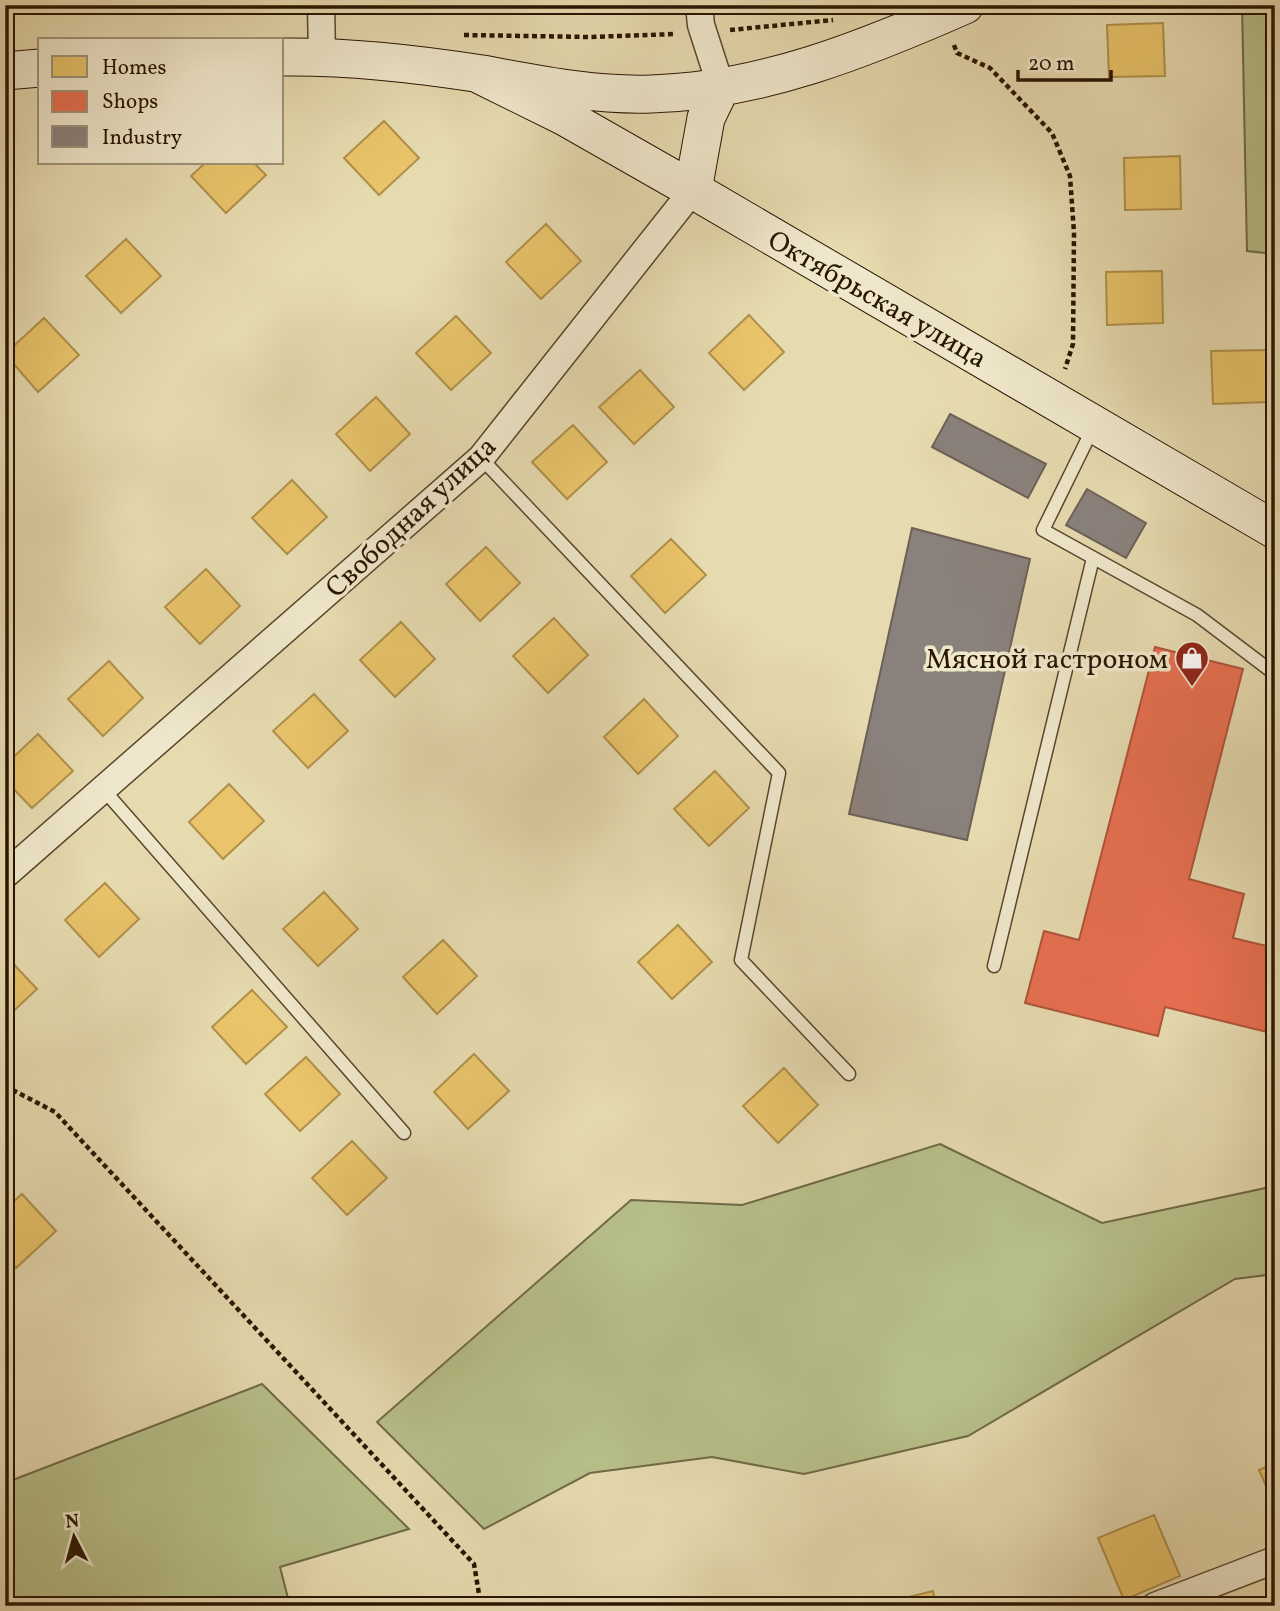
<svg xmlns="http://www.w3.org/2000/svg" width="1280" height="1611" viewBox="0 0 1280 1611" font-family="Vollkorn,serif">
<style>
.green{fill:#b7bf89;stroke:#706a46;stroke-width:2}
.homes{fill:#e9c46a;stroke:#b0904b;stroke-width:2}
.shops{fill:#e76f51;stroke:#ae5439;stroke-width:2}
.industry{fill:#8a817c;stroke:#6d6157;stroke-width:2}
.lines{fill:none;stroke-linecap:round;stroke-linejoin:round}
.lane-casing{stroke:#59462d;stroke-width:15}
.street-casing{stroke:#59462d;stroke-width:29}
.secondary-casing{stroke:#2a1502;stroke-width:39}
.path{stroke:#2a1502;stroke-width:4.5;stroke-dasharray:5 3.5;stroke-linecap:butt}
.lane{stroke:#efe7cb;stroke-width:12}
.street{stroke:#efe7cb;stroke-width:26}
.secondary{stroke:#efe7cb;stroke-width:37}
.labels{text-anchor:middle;stroke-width:7;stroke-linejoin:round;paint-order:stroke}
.street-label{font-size:28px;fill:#2a1502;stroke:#efe7cb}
.poi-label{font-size:28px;fill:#2a1502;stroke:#efe7cb;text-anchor:end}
</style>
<rect width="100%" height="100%" fill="#e6daaf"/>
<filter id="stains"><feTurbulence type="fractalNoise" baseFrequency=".00286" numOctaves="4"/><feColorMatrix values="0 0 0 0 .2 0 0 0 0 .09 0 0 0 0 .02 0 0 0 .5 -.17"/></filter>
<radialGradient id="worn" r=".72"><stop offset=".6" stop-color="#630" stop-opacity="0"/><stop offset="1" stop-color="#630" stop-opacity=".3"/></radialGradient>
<path class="green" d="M1242 5H1275V254L1247 251Z
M940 1144 1102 1223 1275 1186V1274L1235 1279 968 1436 804 1474 712 1457 590 1473 484 1529 377 1422 631 1200 742 1205Z
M262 1384 409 1529 280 1567 290 1606H5V1483Z"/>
<path class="homes" d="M1163 23 1165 76 1109 77 1107 25Z
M384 121 419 158 379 195 344 158Z
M1180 156 1181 209 1125 210 1124 158Z
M205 163H254L266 175 226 213 191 176Z
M546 224 581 261 541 299 506 262Z
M126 239 161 276 121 313 86 276Z
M1162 271 1163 323 1107 325 1106 272Z
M749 315 784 352 744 390 709 353Z
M456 316 491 353 451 390 416 353Z
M44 318 79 355 38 392 5 354Z
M1267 350 1268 402 1213 404 1211 351Z
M640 370 674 407 634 444 599 407Z
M376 397 410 434 370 471 336 434Z
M573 425 607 462 567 499 532 462Z
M292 480 327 517 287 554 252 518Z
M671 539 706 575 665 613 631 576Z
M486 547 520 583 480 621 446 584Z
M206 569 240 606 200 644 165 607Z
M554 618 588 655 548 693 513 656Z
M401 622 435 659 395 697 360 660Z
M109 661 143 698 103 736 68 699Z
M314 694 348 731 308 768 273 731Z
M644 699 678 736 638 774 604 737Z
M38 734 73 771 32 808 5 780V765Z
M715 771 749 808 709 846 674 809Z
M229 784 264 821 223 859 189 822Z
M105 883 139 919 99 957 65 920Z
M324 892 358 929 318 966 283 929Z
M678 925 712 962 672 999 638 962Z
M443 940 477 976 437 1014 403 977Z
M5 955 37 989 5 1019Z
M252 990 287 1027 246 1064 212 1027Z
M474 1054 509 1091 468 1129 434 1092Z
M306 1057 340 1094 300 1131 265 1094Z
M784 1068 818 1105 778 1143 743 1106Z
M352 1141 387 1178 347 1215 312 1178Z
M22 1194 56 1231 16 1268 5 1257V1209Z
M1275 1463V1506L1259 1470Z
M1154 1515 1180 1576 1124 1600 1098 1538Z
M933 1591 936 1606H876V1605Z"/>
<path class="shops" d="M1155 647 1243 669 1189 879 1244 894 1233 938 1275 948V1034L1165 1007 1158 1036 1025 1003 1044 931 1079 940Z"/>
<path class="industry" d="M950 414 1046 464 1028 498 932 447Z
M1087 489 1146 523 1126 558 1066 525Z
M912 528 1030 559 967 840 849 814Z"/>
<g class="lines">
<g class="lane-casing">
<path id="lane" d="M1093 428 1043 530 1197 615 1275 674
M481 458 779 773 741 960 849 1074
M103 789 404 1133
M994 966 1093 558"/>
</g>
<g class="street-casing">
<path id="street" d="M321 5 322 56
M699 5 701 25 721 87
M5 875 481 458 693 190
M1155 1606 1275 1560"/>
</g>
<g class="secondary-casing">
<path id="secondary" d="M282 57C346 56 418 64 482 74 537 84 594 96 651 94 761 91 865 49 965 5
M5 71 40 68
M478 74 565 117 693 190 1275 530
M693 190 706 118 721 87"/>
</g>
<path class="path" d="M730 30 833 20
M464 35 590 37 676 34
M954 45 957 53 990 68 1052 133 1070 176 1074 233 1073 344 1065 369
M5 1086 55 1112 474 1564 481 1606"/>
<use href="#lane" class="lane"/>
<use href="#street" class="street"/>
<use href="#secondary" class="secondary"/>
</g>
<defs>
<g id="shop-pin" transform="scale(1.75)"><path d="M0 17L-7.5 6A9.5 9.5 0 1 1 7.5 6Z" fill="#8f2418" stroke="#efe7cb"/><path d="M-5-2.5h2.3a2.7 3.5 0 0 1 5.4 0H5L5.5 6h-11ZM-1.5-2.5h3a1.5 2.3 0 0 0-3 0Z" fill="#fff"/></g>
</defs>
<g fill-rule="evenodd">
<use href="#shop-pin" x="1192" y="658"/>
</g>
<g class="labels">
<g class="street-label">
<text transform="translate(878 298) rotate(30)" y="10">Октябрьская улица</text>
<text transform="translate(410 516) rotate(-43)" y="10">Свободная улица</text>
</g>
<g class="poi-label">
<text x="1168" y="668">Мясной гастроном</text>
</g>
</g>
<rect width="1280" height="1611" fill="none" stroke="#e6daaf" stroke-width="28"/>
<rect x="7" y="7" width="1266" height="1597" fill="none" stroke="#2a1502" stroke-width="3.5"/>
<rect x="14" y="14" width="1252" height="1583" fill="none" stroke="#2a1502" stroke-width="2"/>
<rect x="38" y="38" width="245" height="126" fill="#efe7cb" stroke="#a0937b" stroke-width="2"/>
<rect x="52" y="56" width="35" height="21" fill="#e9c46a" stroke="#a0937b" stroke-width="2"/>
<text x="102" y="74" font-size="21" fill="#2a1502">Homes</text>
<rect x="52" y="91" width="35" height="21" fill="#e76f51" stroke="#a0937b" stroke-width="2"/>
<text x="102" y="108" font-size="21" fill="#2a1502">Shops</text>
<rect x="52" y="126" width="35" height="21" fill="#8a817c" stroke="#a0937b" stroke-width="2"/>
<text x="102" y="144" font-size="21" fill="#2a1502">Industry</text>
<g transform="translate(74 1537) rotate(354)" stroke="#efe7cb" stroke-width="5" paint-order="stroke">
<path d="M0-5L12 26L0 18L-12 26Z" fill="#2a1502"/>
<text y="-10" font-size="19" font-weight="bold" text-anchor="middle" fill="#2a1502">N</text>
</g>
<path d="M1018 70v10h93v-10" fill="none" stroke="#2a1502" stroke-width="3.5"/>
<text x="1028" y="70" font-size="21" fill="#2a1502" stroke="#efe7cb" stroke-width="5" paint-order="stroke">20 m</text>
<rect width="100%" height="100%" filter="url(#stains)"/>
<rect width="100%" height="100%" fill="url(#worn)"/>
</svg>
